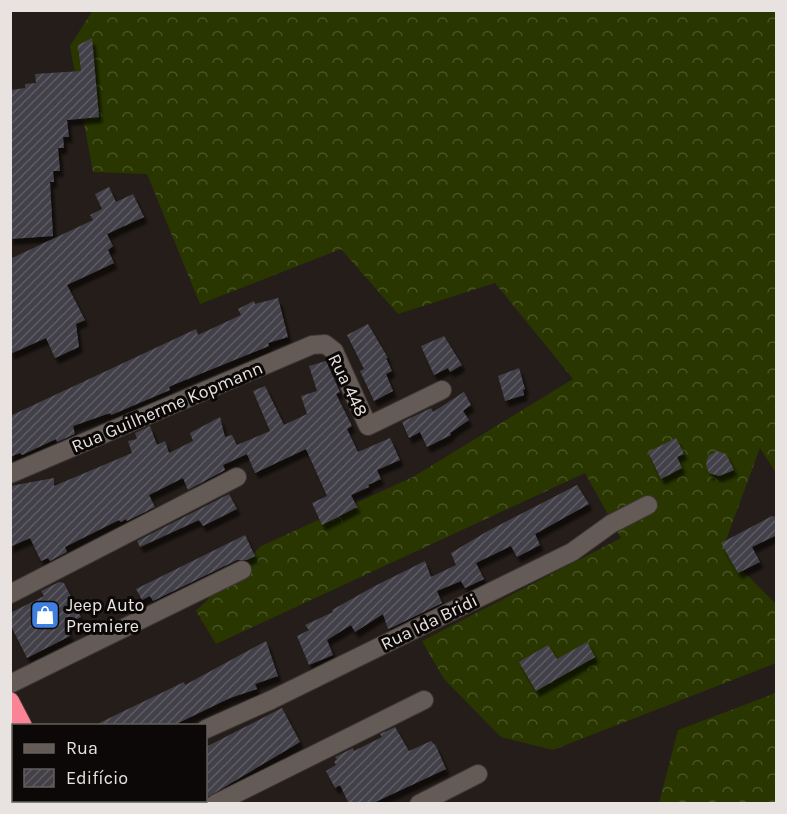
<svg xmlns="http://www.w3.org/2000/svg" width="787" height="814" viewBox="0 0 787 814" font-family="Karla,sans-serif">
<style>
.forest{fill:url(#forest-crowns)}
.building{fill:url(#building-hatch);filter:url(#shadow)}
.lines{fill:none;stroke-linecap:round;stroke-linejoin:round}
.minor-casing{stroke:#3e3735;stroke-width:20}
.highway-casing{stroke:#3e3735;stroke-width:20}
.minor{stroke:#645b56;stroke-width:18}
.highway{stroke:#fa8396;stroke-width:18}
.labels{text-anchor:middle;stroke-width:6;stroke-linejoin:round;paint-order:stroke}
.street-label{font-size:18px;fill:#e8e3e0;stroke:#0b0807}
.poi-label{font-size:18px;fill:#e8e3e0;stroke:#0b0807;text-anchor:start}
</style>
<defs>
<pattern id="forest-crowns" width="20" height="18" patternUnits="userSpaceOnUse" patternTransform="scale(1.5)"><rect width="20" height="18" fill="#293600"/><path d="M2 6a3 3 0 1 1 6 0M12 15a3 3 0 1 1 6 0" fill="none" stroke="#485325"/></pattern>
<pattern id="building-hatch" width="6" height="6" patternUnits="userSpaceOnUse" patternTransform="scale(1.5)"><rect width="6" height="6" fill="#434048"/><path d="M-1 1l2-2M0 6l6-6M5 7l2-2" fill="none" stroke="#5e5b62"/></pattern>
<filter id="shadow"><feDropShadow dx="3.5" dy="6" stdDeviation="1.5" flood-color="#0009"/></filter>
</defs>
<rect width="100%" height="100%" fill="#251d19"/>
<path class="forest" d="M93 10 776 11V473L760 448 726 540 741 569 776 604V663L553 750 501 737 444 679 422 641 621 538 585 473 216 644 196 611 261 546 413 477 573 379 495 283 398 314 341 249 200 304 147 174 93 172 70 46Z
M776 693V803H659L678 730Z"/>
<path class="building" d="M92 38 99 117 67 120 69 137H63L64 148H58L60 171H53L54 182H50L53 236 10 239V90L25 88V84L36 83 35 74 81 71 78 45Z
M109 187 116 202 133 194 144 217 107 234 113 246 108 250 114 263 67 285 85 320 76 324 79 347 55 358 46 338 10 354V259L93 220 90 215 102 209 95 194Z
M278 298 288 337 268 343 269 346 173 385 169 387 170 390 111 415 110 413 73 426 75 434 57 442 56 439 22 455 20 453 10 457V416L196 329 198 335 241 315 238 309 254 301 255 304Z
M368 324 388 358H386L392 371 386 374 393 391 374 401 360 371 364 369 347 335Z
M444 336 462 365 450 372 448 368 434 375 421 346Z
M326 361 340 392 336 394 352 426 347 429 358 452 390 438 400 460 377 470 381 479 368 485 369 487 351 495 357 507 322 525 312 503 327 496 306 449 255 473 247 454 223 465 225 470 188 490 183 478 149 495 155 507 127 521 126 519 121 522 119 520 65 547 67 552 50 561 48 558 41 561 30 538 10 547V486L54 478V486L132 453 128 441 137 439 135 433 150 426 157 445 165 441 169 453 193 441 190 433 220 417 225 437 232 435 237 445 270 431 253 391 265 386 284 425 307 414 301 396 317 391 309 366Z
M519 368 525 389 523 390 524 395 505 401 498 376Z
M464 392 471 405 463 411 469 420 450 433 451 435 427 447 420 432 409 438 402 422 431 408 433 412Z
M676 438 684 454 677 457 682 468 661 479 648 452Z
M717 451 726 454 734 470 719 476 709 473 706 465 708 456Z
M577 485 589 504 535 534 540 545 517 557 511 546 476 563 484 579 465 588 461 581 437 591 442 603 395 626 388 629 383 614 355 632 351 625 327 640 333 655 309 665 297 636 309 630 305 625 333 612 332 610 373 587 425 561 431 577 456 565 451 553 486 532Z
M229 494 237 509 203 526 199 520 140 547 137 541Z
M772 516 777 517V535L752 547 760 562 738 573 721 543Z
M245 535 255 556 247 560H237L153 601 150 596 142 600 136 589Z
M59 582 64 583 81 617 65 625 70 636 27 658 10 624V613L44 596 41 591Z
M266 641 278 676 255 684 257 689 230 698 172 726H93L184 682 185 685Z
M587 642 595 657 536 691 519 662 548 645 557 659Z
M282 708 300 742 206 798V747Z
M395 727 409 751 431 741 436 746 446 769 371 804H349L340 785 335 788 326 771 336 765 334 761 337 760 335 757 353 748 354 751 382 737 380 734Z"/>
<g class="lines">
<g class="minor-casing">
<path id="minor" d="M10 474 312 345 325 344 334 351 368 426 442 390
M10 594 237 477
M10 684 242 570
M206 729 271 700 572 552 611 524 648 505
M10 768 14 766
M215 804 424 700
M419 804 478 774"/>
</g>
<g class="highway-casing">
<path id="highway" d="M10 701 23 726
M66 800 67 804"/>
</g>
<use href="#minor" class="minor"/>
<use href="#highway" class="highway"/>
</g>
<defs>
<g id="shop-square" transform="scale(1.5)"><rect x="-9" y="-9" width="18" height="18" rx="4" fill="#3f7fe0" stroke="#0b0807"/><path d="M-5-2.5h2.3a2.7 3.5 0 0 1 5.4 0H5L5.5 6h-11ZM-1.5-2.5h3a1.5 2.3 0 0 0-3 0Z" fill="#fff"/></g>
</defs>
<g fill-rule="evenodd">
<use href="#shop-square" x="45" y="615"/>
</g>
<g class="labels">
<g class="street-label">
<text transform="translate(348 385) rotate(64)" y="6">Rua 448</text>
<text transform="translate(167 407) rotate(-23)" y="6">Rua Guilherme Kopmann</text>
<text transform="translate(429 622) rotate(-26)" y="6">Rua Ida Bridi</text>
</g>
<g class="poi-label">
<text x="66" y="611">Jeep Auto<tspan x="66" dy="21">Premiere</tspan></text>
</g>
</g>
<rect width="787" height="814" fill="none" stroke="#e8e3e0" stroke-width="24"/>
<rect x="12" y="724" width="195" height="78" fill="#0b0807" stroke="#63605e" stroke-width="1.5"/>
<rect x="24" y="744" width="30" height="9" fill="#645b56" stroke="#63605e" stroke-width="1.5"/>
<text x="66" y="754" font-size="18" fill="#e8e3e0">Rua</text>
<rect x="24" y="769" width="30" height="18" fill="url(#building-hatch)" stroke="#63605e" stroke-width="1.5"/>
<text x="66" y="784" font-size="18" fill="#e8e3e0">Edifício</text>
</svg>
